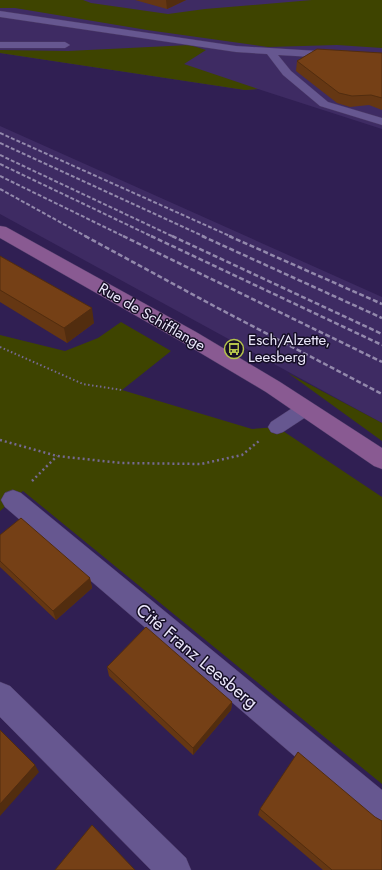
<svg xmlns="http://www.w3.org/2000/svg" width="382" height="870" viewBox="0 0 382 870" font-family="Jost,sans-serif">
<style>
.built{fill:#3e2b63}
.green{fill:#3e4400}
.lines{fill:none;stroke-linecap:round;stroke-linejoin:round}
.lane-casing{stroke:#4b3a66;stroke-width:1}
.street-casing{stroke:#4b3a66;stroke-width:1}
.secondary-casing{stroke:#4b3a66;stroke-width:1}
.path-far1{stroke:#766a92;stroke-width:2;stroke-dasharray:1.5 2.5;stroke-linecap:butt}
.path{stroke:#766a92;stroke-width:2.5;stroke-dasharray:2 3;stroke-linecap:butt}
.lane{fill:#665790;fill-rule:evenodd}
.street{fill:#665790;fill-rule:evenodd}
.secondary{fill:#895a92;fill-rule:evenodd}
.rail-far1{stroke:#9389ac;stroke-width:2;stroke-dasharray:4 2;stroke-linecap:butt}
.rail{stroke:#9389ac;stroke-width:2.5;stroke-dasharray:5 2.5;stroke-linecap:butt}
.wall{fill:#653713}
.shaded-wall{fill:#522d0f}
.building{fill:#754016;stroke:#522d0f}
.labels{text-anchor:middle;stroke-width:3;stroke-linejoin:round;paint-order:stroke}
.street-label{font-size:15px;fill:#ebe7fb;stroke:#160f26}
.poi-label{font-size:15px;fill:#ebe7fb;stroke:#160f26;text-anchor:start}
.near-street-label{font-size:18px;fill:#ebe7fb;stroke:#160f26}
</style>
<rect width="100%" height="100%" fill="#301f53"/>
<path class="built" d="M0 0H382V129L258 89 245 90 0 53Z
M0 126 382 297V423L0 214Z"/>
<path class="green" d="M0 0H83L91 3 168 14 205 9 312 0H382V48L337 45 268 47 147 30 15 8H0Z
M190 45 206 50 184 64 258 89 245 90 0 53V50L68 51Z
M121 322 171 351 122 390 252 429 277 427 382 497V784L23 491 0 511V335L65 351 98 338Z
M288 373 382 423V441Z"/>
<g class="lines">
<g class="lane-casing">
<path id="lane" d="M0 11 236 46 382 55V61L278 55 291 71 328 102 382 118V125L320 106 283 75 267 54 236 52 0 17Z
M0 42H65L70 45 65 48H0Z
M306 402 312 403 315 408 312 413 283 432 277 434 271 432 268 427 271 422 300 403Z"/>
</g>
<g class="street-casing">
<path id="street" d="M13 490 21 493 382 790V827L371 822 5 507 1 500 5 493Z
M0 682 10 686 186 858 191 870H151L0 717Z"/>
</g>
<g class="secondary-casing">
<path id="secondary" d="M0 226 6 227 196 332 280 382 382 448V469L374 466 266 392 182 342 0 238Z"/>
</g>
<path class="path-far1" d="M0 347 83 384 122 390"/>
<path class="path" d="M0 440 57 456 121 463 201 464 242 455 259 441
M32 481 57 456"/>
<use href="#lane" class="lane"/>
<use href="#street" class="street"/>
<use href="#secondary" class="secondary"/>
<path class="rail-far1" d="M0 133 232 237
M0 143 205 237
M0 155 174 237
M0 164 153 237
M0 176 125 237
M0 189 87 237"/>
<path class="rail" d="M85 236 214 306 382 394
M123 236 382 362
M151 236 382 345
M172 236 382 334
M202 236 382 318
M229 236 382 304"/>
</g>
<path class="wall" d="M135 0H186L167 9Z
M382 53V110L369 105 350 107 337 103 296 71 297 61Z
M0 256 94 323 67 343 0 302Z
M0 535 90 578 92 588 56 620 0 567Z
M107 667 232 702 231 710 193 755 109 676Z
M260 809 382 870H323L258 815Z"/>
<path class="shaded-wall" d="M166 0H186L167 9Z
M92 308 94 323 67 343 64 328Z
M90 578 92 588 56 620 53 611Z
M232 702 231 710 193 755V748Z
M35 765 39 772 0 816V804Z"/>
<path class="building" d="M317 49 382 53V98L371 95 352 96 339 93 297 61Z
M0 256 92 308 64 328 0 290Z
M21 518 90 578 53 611 0 561V535Z
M146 627 232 702 193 748 107 667Z
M0 730 35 765 0 804Z
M298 752 375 817 382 821V870H332L260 809Z
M92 825 135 870H55Z"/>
<defs>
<g id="bus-ring" transform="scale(1)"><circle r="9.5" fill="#160f26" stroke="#b4c24b" stroke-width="1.5"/><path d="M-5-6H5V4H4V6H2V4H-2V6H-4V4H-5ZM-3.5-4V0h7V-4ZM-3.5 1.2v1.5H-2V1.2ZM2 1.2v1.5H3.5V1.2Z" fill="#b4c24b"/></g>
</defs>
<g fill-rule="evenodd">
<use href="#bus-ring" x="234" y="349"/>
</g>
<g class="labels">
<g class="street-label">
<text transform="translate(152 317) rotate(30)" y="5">Rue de Schifflange</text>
</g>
<g class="poi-label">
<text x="248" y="345">Esch/Alzette,<tspan x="248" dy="17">Leesberg</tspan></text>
</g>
<g class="near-street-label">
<text transform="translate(197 656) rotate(40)" y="6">Cité Franz Leesberg</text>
</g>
</g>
</svg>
